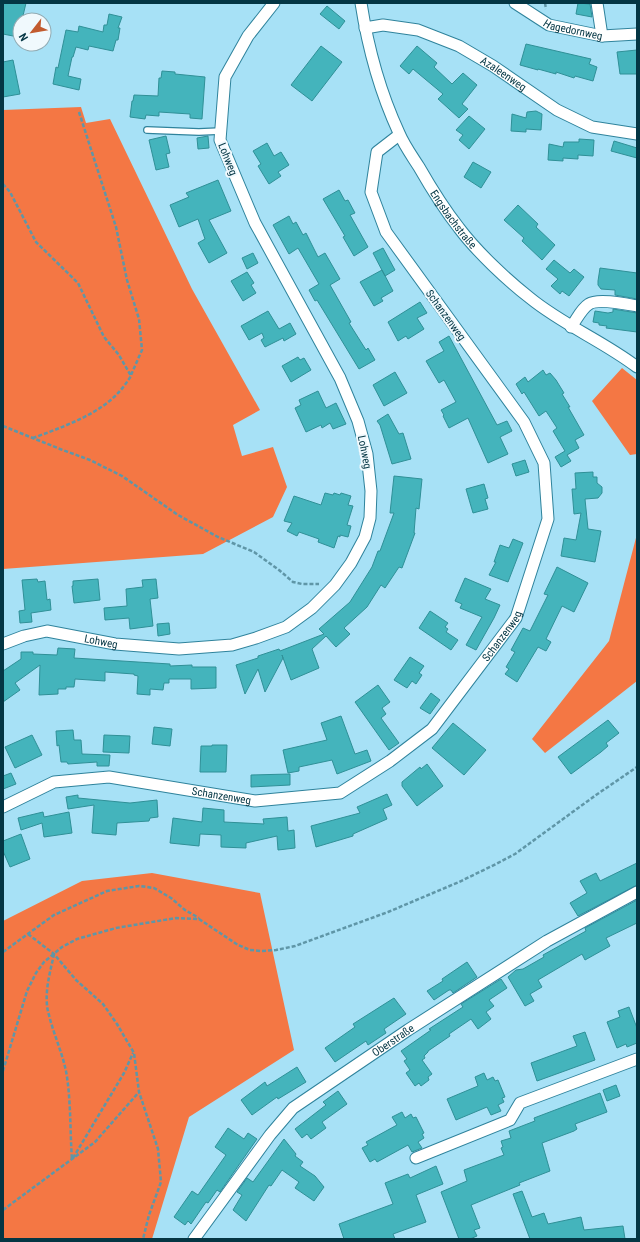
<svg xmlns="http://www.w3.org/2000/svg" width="640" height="1242" viewBox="0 0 640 1242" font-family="'Roboto Condensed',sans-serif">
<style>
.forest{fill:#f47744}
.building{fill:#44b4bc;stroke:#2f9097}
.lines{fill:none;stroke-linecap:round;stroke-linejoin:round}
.lane-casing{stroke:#2f839c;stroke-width:8}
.street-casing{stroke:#2f839c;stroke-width:13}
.path{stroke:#5f96a7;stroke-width:2.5;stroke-dasharray:4 2;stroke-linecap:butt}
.lane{stroke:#fff;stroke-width:5.5}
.street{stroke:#fff;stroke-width:11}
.labels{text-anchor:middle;stroke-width:4;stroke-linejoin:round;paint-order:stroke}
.street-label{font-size:11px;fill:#043644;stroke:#f0f9fd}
</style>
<rect width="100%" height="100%" fill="#a7e1f6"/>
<path class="forest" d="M81 107 86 123 110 119 192 289 260 410 233 425 242 456 273 447 287 487 273 517 203 554 3 569V110Z
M622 368 637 380V454L630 455 592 401Z
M637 534V681L545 753 532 739 609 641Z
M152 873 260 893 294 1050 189 1117 152 1239H3V921L82 881Z"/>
<path class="building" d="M3 3H26L22 20H20L18 37 3 34Z
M578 3 590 4 592 17 576 14Z
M327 6 345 21 339 29 320 14Z
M109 14 122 17 118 28H120L118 40H116L113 51 89 46 88 50 76 47 73 57H72L68 76 81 79 79 90 53 84 56 67 58 68 66 30 78 32 79 26 103 32 104 25H107Z
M526 44 591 59 589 64 597 67 593 81 575 76 574 78 556 72V74L538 69V70L520 65Z
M321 46 342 62 312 101 291 85Z
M417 46 437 63 434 67 452 84 463 73 477 85 462 104 468 109 459 118 438 99 443 94 413 69 409 74 400 66Z
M637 50V74H620L617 52Z
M13 60 20 94 3 97V62Z
M162 71 175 72V74L205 77 202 119 190 118V114L159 112V116L146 115 145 119 130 117 132 101H133L134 95 158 96 159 78H161Z
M536 111 542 114 541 130 526 129V132L511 131 512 114 526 118 527 112Z
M469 116 485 129 469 149 459 140 463 135 456 130Z
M166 136 170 153 166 154 169 167 156 170 149 140Z
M208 136 209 148 198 149 197 138Z
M579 139 594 140 593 156 578 155V159L563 158V161L548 160 549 144 563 147 564 142H579Z
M614 141 637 148V158L611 151Z
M267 143 274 156 281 152 289 165 278 172 281 176 269 184 258 166 261 164 253 151Z
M473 162 491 172 481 188 464 177Z
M218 180 231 211 209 220 227 253 209 263 198 243 205 239 198 219 179 227 170 205 189 197 186 193Z
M339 190 345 201 348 200 355 213 350 215 368 247 354 256 343 237 345 236 323 199Z
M518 205 538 224 536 227 555 245 542 260 522 241 524 238 504 220Z
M289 216 293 224 296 222 303 235 306 233 318 257 325 253 340 279 330 285 351 322 349 323 366 350 368 348 375 360 359 369 317 300 315 301 309 290 319 284 298 248 289 254 273 225Z
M383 248 395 270 385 276 373 253Z
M253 253 258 263 247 269 242 258Z
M554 260 570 273 574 269 584 277 569 296 562 291 560 294 551 286 558 279 546 269Z
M600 268 637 273V299L615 295V290L601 289 598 285V281Z
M382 270 393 291 381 298 383 301 374 306 360 282Z
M247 272 254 283 251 285 256 293 243 301 231 281Z
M420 302 427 313 417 318 424 329 408 339 406 336 398 341 388 322Z
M613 309 637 313V332L606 328 607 326 599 325V323L593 322 595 311 608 313 613 312Z
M268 311 279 329 290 323 296 334 284 341 283 338 265 347 261 340 264 338 262 333 249 340 241 326Z
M449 336 497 425 507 421 512 431 500 437 508 454 488 463 468 418 449 428 443 416 444 415 441 410 456 402 444 380 439 383 426 361 444 351 439 342Z
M298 357 300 360 304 358 311 370 291 382 282 366Z
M543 370 546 375 550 373 556 380 564 393 562 394 570 407H568L584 435 575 440 579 448 567 455 571 461 561 467 555 457 565 451 553 431 557 428 546 411 539 416 524 392 522 394 516 384 525 377 528 382Z
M395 372 407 393 384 406 373 385Z
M318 391 326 408 336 403 346 424 333 429 330 423 322 428 321 425 306 432 295 408 301 405 299 400Z
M388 414 399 434 403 433 411 459 392 464 380 425 377 421Z
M525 460 529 472 516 476 512 464Z
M593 472V477H597V483L602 487V493L598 498 585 499 588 529 601 531 595 562 561 556 564 538 576 540 581 513 574 514 572 489H576L575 473Z
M394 476 422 479 419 509 416 508 414 533H415L402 568 399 567 385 588 381 585 367 607 344 628 350 634 336 647 326 636 312 649 319 668 291 680 282 655 283 658 265 692 258 669 245 694 236 665 258 658V656L279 649 280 651 324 634 319 629 350 602 372 567 378 551H380L394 513H390Z
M484 484 488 498 485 499 488 509 473 513 466 489Z
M325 493 333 495 334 493 340 495 341 493 351 496 348 505 353 506 347 525 351 526 348 537 340 535V537L338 536 334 548 318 542 319 539 299 532 297 536 287 531 292 523 284 521 294 496 321 505Z
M513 539 523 543 508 582 489 575 496 562H494L500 545 509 548Z
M557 567 588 583 574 612 562 606 546 639 551 642 546 651 538 647 517 682 505 674 509 669 506 667 515 652 511 650 523 628 530 631 548 595 544 594Z
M465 578 491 589 485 599 500 605 494 618 476 650 466 645 482 617 460 608 462 604 455 601Z
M37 579 38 582 45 581 47 600 50 599 51 610 31 613 32 622 20 623 19 611 25 610 22 580Z
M98 579 100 600 74 603 72 586H73V581Z
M156 579 158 598 150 599 153 626 130 629 129 618 105 620 104 608 127 606 126 589 143 587 142 580Z
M430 611 448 623 445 627 448 629 446 632 458 640 451 650 419 628Z
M169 623 170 634 158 636 157 624Z
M58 648 75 649 74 658 170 664V666L192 665V667H216V688L191 689V679H169V683H164L163 690 150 689V695L137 694 138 676 134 675V674L105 672V681L75 679 74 687H66V689H58V694L39 695 40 665 15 683 20 690 3 702V671L21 659V652H33V654L57 655Z
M410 657 424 666 419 673 422 675 416 684 412 681 407 688 394 680Z
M378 685 390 702 382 708 386 714 381 718 399 743 389 750 355 702Z
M431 693 440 700 430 714 420 708Z
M341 716 355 754 367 750 371 761 337 774 332 760 299 767V771L288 773 283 750 327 740 321 723Z
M608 720 619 733 606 743 608 746 601 752 571 774 558 757Z
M453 723 486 750 464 775 432 748Z
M154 727 172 729 170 746 152 744Z
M73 730 74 740H81L82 754 110 755 109 766H97V762L68 764 67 762H61L59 745 57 746 56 731Z
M32 735 42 755 15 768 5 747Z
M104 735 130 736 129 753 103 752Z
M212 745H227L226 772H200L201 746H212Z
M427 764 443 786 417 806 402 786V782L420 767 421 769Z
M11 773 16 784 3 789V776Z
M290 774V785L251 787V775Z
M387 794 392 805 383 809 387 819 353 834V836L316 847 311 826 360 813 357 807Z
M78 795V798L130 803 157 800 158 817 150 818 149 821 117 823 116 835 92 833 94 805 68 809 66 797Z
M203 808 224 810V822L264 824 263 819 287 817 288 831 294 830 295 848 278 850 277 836 246 843V848L221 847V835L200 834 199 846 170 843 173 818 202 822Z
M43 812 44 817 69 812 72 833 44 837 42 823 21 830 18 818Z
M21 834 30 859 10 867 3 851V841Z
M637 863V885L578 916 570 903 587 893 580 881 596 873 600 881Z
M637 900V923L606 938 610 946 585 960 582 954 538 980 542 987 530 994 534 1001 525 1006 508 977 516 970 523 969 544 957 543 955 586 931 585 928Z
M467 962 477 977 453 993 451 990H449L434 1000 427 991 443 981 442 979Z
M501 979 507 988 489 1000 494 1006 486 1012 491 1019 478 1029 471 1019 449 1034 450 1036 428 1051V1052L424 1056 425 1058 422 1060 432 1074 428 1077 429 1080 421 1086 419 1083 415 1086 406 1073 410 1070 404 1061 407 1059 401 1051 431 1030 429 1029 463 1007 461 1004Z
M394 998 406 1014 384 1029 386 1033 368 1045 366 1041 335 1062 325 1048 355 1027 353 1024Z
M629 1007 637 1028V1043L627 1047 626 1044 617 1048 607 1022 620 1017 618 1011Z
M585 1032 595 1060 537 1081 531 1063 577 1046 573 1036Z
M297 1067 306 1082 278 1099 277 1097 252 1115 241 1100 265 1082 267 1086Z
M484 1073 487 1080 493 1077 495 1081 498 1080 505 1097 502 1098 504 1102 498 1105 501 1111 491 1115 487 1107 456 1120 447 1099 478 1086 475 1077Z
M616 1085 620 1096 607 1101 603 1090Z
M338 1091 347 1104 322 1122 326 1128 311 1139 307 1134 302 1138 295 1129 326 1105 323 1102Z
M600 1093 607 1112 575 1124 577 1129 574 1131 542 1143 550 1171 519 1183 520 1185 471 1205 480 1228 474 1230 477 1236 470 1239H459L441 1192 467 1181 464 1170 504 1155 501 1148 503 1147 501 1141 511 1138 509 1131 535 1121 534 1118Z
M402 1112 405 1118 411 1114 413 1118 416 1117 424 1133 422 1134 424 1138 418 1142 422 1148 412 1152 408 1145 377 1162 375 1159 370 1162 362 1148 368 1145 366 1142 397 1125 392 1117Z
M228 1128 244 1139 248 1133 257 1139 220 1192 217 1190 208 1203 206 1202 191 1224 188 1221 185 1225 174 1217 192 1191 198 1195 226 1155 215 1147Z
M284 1139 296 1154 295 1156 303 1162 300 1166 315 1176 324 1187 314 1201 295 1188 299 1182 282 1170 271 1186 269 1185 246 1221 233 1210 242 1195 237 1192 247 1178 253 1182Z
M436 1166 443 1184 416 1195 426 1222 393 1234 395 1239H344L339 1224 393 1204 385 1183 408 1174 410 1178Z
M522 1191 532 1217 544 1213 548 1224 581 1217 584 1230 623 1226 625 1239H530L513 1194Z"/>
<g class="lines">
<g class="lane-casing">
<path id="lane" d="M147 130 199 132 221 131"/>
</g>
<g class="street-casing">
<g id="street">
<path id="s1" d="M361 3C368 48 380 92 399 133 404 145 412 156 419 167 431 188 444 209 459 228 477 252 507 280 530 298 563 325 603 341 637 367"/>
<path id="s2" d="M515 3 549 25 602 36 637 34"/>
<path d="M597 3 602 36"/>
<path id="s3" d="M365 28 383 25 418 30 459 46 493 66 557 110 592 127 637 134"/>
<path d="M571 327C577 319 581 309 589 304 598 298 626 304 637 306"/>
<path id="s4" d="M3 644 24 636 47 631 115 644 179 649 232 645 256 638 286 627 312 608 335 585 351 563 365 537 370 518 371 491 367 454 358 421 340 378 255 223 220 140 225 77 248 36 274 3"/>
<path id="s5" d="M3 807 54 782 109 777 255 801 340 793 390 761 432 729 516 618 548 519 544 463 524 422 386 232 371 192 377 152 399 135"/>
<path d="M416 1158 510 1120 520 1103 637 1059"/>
<path id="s6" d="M194 1239 270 1135 293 1108 408 1030 547 941 637 892"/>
</g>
</g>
<path class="path" d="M545 3 546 9
M79 112 116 227 127 280 139 319 142 350 131 375
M3 184 10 192 36 242 78 283 104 337 119 355 131 376C127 382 123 388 118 393 98 415 60 428 33 438
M3 426 60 449 90 460 122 476 178 515 218 537 254 552 279 570 293 582 302 584H319
M28 934 54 954 76 980 103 1004 117 1024 134 1053 139 1092 158 1149 161 1182 149 1215 143 1239
M3 952 54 915 107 891 139 886 154 888 171 898 185 910 199 918
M54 954C50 973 43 996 49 1015 54 1036 64 1056 67 1077 71 1105 70 1132 72 1160
M3 1071 27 991 36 973 44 962 62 947 77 939 116 928 176 918 199 919 238 945 250 950 261 951 276 950 295 946 388 912 459 882 496 864 515 854 596 795 637 767
M73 1158 124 1073 133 1053
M3 1210 95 1142 139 1092"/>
<use href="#lane" class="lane"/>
<use href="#street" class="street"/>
</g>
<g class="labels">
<g class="street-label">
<text dy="4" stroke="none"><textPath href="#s2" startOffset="65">Hagedornweg</textPath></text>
<text dy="4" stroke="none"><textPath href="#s3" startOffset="150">Azaleenweg</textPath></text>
<text transform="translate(228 159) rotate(68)" y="4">Lohweg</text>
<text dy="4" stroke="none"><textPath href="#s1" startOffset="238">Engsbachstraße</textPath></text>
<text transform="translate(446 315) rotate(54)" y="4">Schanzenweg</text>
<text transform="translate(365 452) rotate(79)" y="4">Lohweg</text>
<text dy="4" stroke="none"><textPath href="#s5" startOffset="574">Schanzenweg</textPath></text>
<text dy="4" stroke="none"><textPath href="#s4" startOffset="101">Lohweg</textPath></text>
<text dy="4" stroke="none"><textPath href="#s5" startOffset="226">Schanzenweg</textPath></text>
<text dy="4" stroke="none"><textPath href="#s6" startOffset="285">Oberstraße</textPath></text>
</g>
</g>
<rect width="640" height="1242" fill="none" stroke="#043644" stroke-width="8"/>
<g transform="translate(32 32) rotate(239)"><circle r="19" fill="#f0f9fd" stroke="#92abb3"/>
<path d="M0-3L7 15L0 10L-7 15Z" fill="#c25b2f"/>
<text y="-6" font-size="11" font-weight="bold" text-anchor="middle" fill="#043644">N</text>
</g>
</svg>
